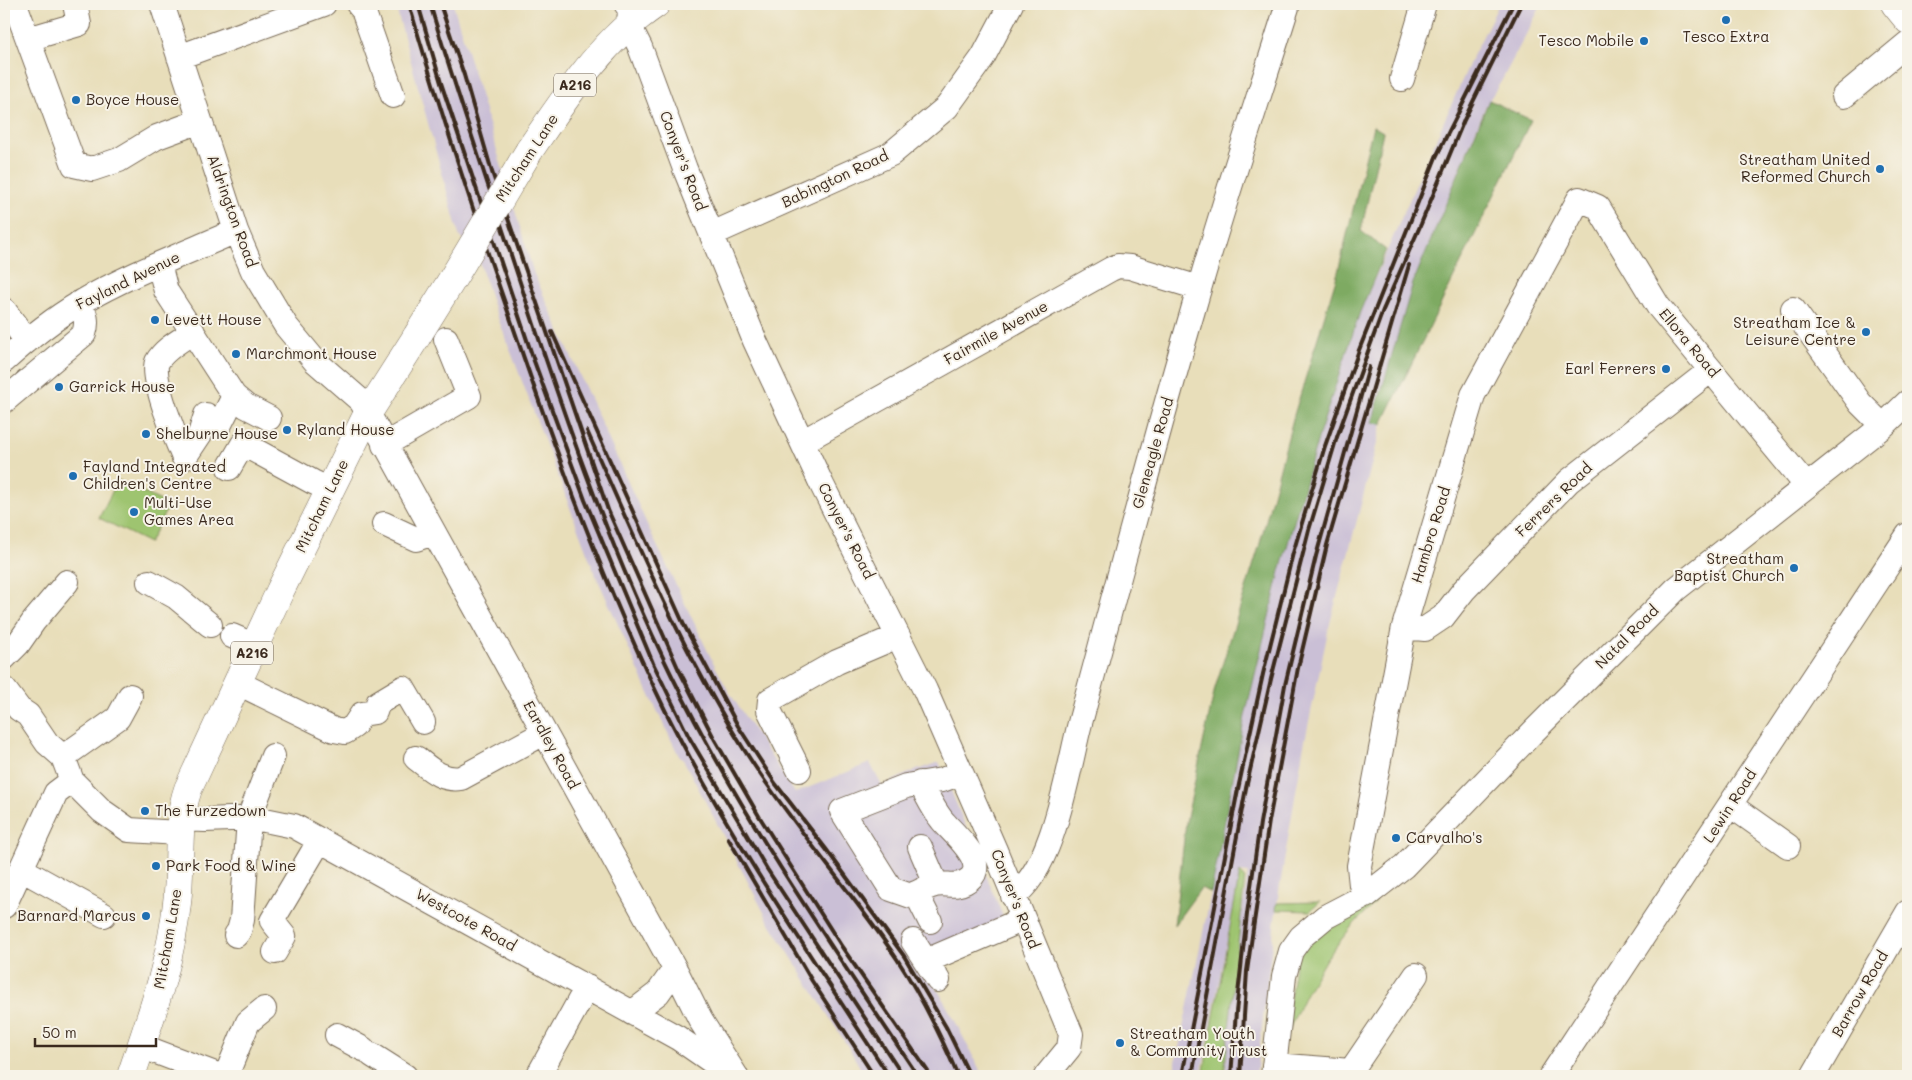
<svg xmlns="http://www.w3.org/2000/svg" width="1912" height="1080" viewBox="0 0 1912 1080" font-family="Mali,sans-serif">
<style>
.industrial{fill:#cabfd6}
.green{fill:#9ec46f;stroke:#6c7746}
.forest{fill:#7eaa62;stroke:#5c6a40}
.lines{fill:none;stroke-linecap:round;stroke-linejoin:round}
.minor-casing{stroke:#786955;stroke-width:26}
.major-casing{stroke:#786955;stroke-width:29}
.highway-casing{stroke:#786955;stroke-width:29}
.minor{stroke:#fff;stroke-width:24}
.major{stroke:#fff;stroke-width:28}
.highway{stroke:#fff;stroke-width:28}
.rail{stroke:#3b2a1e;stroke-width:4}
.major-bridge-casing{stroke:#786955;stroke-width:29;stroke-linecap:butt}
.major-bridge{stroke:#fff;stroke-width:28}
.poi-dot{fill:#1f6fb2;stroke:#f7f3e8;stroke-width:2}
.labels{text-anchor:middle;stroke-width:4;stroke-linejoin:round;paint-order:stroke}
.shield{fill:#f7f3e8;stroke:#73665b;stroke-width:1}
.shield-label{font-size:14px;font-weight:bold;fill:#3b2a1e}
.poi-label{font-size:15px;fill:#3b2a1e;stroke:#f7f3e8;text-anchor:start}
.street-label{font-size:15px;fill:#3b2a1e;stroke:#f7f3e8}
</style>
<rect width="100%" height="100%" fill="#f7f3e8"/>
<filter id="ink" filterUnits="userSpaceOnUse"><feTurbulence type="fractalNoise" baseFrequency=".02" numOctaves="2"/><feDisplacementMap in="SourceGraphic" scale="10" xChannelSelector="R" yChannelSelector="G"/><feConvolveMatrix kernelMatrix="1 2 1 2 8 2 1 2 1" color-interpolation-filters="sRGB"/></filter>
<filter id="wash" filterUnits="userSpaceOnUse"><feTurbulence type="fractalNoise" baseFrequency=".0096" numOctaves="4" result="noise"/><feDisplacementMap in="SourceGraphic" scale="20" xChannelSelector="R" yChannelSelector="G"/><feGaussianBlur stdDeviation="1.12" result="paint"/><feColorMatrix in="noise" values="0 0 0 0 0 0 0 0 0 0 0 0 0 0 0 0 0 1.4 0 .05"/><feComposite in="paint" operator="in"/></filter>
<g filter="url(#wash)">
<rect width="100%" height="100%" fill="#e8deba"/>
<path class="industrial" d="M395 4H453L534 274 651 533 713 662 729 692 795 793 870 763 882 786 919 768 921 769 939 762 1005 921 938 952 935 985 953 1017 983 1076H865L850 1050 768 920 684 761 679 756 651 698 594 571 492 302 480 264 459 235Z
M1499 4H1542L1502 80 1486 105 1413 283 1372 423 1382 424 1328 631 1303 750 1277 903 1256 1076H1225L1234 964 1248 873 1240 872 1201 1076H1173L1212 889 1245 716 1280 571 1319 435 1360 312 1471 60Z"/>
<path class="green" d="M118 480 169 505 149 543 99 518Z
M1240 872 1245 877 1224 1076H1203Z
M1378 896 1375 903 1352 926 1326 959 1305 995 1284 1040 1297 952 1312 939Z
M1320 902 1310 911 1276 910 1277 903Z"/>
<path class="forest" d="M1489 100 1531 120 1382 424 1372 423 1413 283Z
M1373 126 1383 132 1361 231 1386 250 1360 312 1319 435 1280 571 1245 716 1211 893 1201 888 1174 925 1186 822 1215 688 1259 547 1294 415 1338 272Z"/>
</g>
<g filter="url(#ink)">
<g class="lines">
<g class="minor-casing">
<path id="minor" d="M15 4 74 165 92 169 119 160 157 137 200 121
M162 4 236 231 253 271 286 326 315 361 361 401 368 413 675 969 701 1021 736 1076
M358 4 363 10 393 96
M626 4 630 9 629 25 640 47 685 169 755 341 822 485 925 690 995 850 1071 1034 1069 1048 1046 1076
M28 39 79 24 75 4
M179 57 324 4
M1402 79 1424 4
M1844 96 1908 43
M712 234 891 154 947 107 983 57 1011 4
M159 264 166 291 234 396 246 406 269 418
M1793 309 1860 403 1883 426
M4 310 27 341
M193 332C181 340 164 349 157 362 150 377 177 442 184 458L200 434 206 415 220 424 234 396
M4 361C27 340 53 319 80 303 127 275 186 253 236 231
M4 401 84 334C88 322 86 314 79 303
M802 442 1111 269 1118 266 1130 267 1199 288
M384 445 469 396 446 339
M229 468 243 444 313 482 330 490
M384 524 416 539 433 533
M149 582 176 597 210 625
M1404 627 1425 629 1443 617 1464 590 1569 481 1711 370
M232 636 255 646
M4 658 18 644 34 621 67 582
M238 683 334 730 345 732 354 726 362 714 375 712 378 703 403 688 423 722
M4 689 19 709 28 715 47 743 63 757 72 781 102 811 129 830 179 833
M63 757 118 718 130 696
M416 758C430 769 442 781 461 778L544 733
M799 770 769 710 770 700 837 662 898 636
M920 783C927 795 933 809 942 820 951 832 995 866 965 882 954 888 946 882 935 885 927 887 918 892 911 896L891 889 842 811 906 786 942 780 961 773
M1730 805 1788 846
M181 819 205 820 255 818 294 826 678 1038 730 1074
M920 847 936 884
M21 869 104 915
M916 893 930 921
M1367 895 1361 885 1359 866 1404 627 1473 395 1579 199 1598 207 1658 306 1806 485
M1013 896C1054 869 1068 769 1080 723 1117 585 1153 447 1193 310 1222 207 1256 106 1288 4
M4 906 56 793 72 781
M236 935 239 931 242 920 249 818 273 756
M913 941 938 980
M275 952 284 936 272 921 320 840
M926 961 1010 925 1022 917
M632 1013 658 993 675 969
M337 1035 363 1049
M141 1046 220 1076
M372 1055 405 1076
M1274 1065 1351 1071 1416 975
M226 1076 248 1022 264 1009
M538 1076 587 987
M1273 1076 1284 976 1291 951 1301 937 1325 917 1367 895 1404 866 1533 732 1676 589 1883 426 1908 402
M1551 1076 1908 535
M1813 1076 1908 912"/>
</g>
<g class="major-casing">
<path id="major" d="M529 151C566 97 601 41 656 4
M131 1076C150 1019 171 963 177 903 182 864 175 826 188 789L280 591 368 413 417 336"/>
</g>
<g class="highway-casing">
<path id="highway" d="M1895 4 1908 20"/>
</g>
<use href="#minor" class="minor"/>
<use href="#major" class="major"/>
<use href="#highway" class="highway"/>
<path class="rail" d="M409 4C441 114 477 223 515 332 559 461 606 589 666 712 730 839 812 957 889 1076
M418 4 441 83 534 361 585 500 653 663 689 737 767 869 903 1076
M430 4C456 91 486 178 514 264 560 404 607 544 672 676 741 816 831 946 918 1076
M440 4 464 75 492 172 608 510 678 668 715 740 759 816 842 947 931 1076
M552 332 684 625 738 726 775 783 826 849 904 956 946 1027 970 1076
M587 431C638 545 685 660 754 765 798 832 852 892 897 959 921 996 941 1036 958 1076
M728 838 812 981 874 1076
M1182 1076 1238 789 1263 674 1293 553 1325 446 1359 350 1436 157 1513 4
M1192 1076 1246 788 1271 679 1309 530 1337 437 1383 310 1421 224 1464 120 1521 4
M1231 1076 1236 1012 1247 914 1260 823 1285 685 1316 556 1369 367
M1240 1076 1247 971 1253 929 1269 821 1298 668 1327 545 1409 265"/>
<g class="major-bridge-casing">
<path id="major-bridge" d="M417 336 453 278 529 151"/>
</g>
<use href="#major-bridge" class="major-bridge"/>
</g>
</g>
<g class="poi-dot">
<circle cx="1726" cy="20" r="5"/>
<circle cx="1644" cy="41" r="5"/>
<circle cx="76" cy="100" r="5"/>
<circle cx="1880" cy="169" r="5"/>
<circle cx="155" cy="320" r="5"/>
<circle cx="1866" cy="332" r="5"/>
<circle cx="236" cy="354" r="5"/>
<circle cx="1666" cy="369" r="5"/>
<circle cx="59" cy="387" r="5"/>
<circle cx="287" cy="430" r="5"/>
<circle cx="146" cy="434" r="5"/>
<circle cx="73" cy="476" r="5"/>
<circle cx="134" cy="512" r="5"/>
<circle cx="1794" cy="568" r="5"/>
<circle cx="145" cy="811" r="5"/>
<circle cx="1396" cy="838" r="5"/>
<circle cx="156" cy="866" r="5"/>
<circle cx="146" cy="916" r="5"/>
<circle cx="1120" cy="1043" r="5"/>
</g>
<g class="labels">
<g class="shield">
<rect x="554" y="73.5" width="42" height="23" rx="4"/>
<rect x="231" y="641.5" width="42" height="23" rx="4"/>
</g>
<g class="shield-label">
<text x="575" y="90">A216</text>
<text x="252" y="658">A216</text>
</g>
<g class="poi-label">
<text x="1726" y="42" text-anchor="middle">Tesco Extra</text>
<text x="1634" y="46" text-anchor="end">Tesco Mobile</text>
<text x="86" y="105">Boyce House</text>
<text x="1870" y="165" text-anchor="end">Streatham United<tspan x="1870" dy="17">Reformed Church</tspan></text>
<text x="165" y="325">Levett House</text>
<text x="1856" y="328" text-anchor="end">Streatham Ice &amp;<tspan x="1856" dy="17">Leisure Centre</tspan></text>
<text x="246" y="359">Marchmont House</text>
<text x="1656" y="374" text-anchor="end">Earl Ferrers</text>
<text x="69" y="392">Garrick House</text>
<text x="297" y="435">Ryland House</text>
<text x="156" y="439">Shelburne House</text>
<text x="83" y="472">Fayland Integrated<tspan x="83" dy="17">Children's Centre</tspan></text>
<text x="144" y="508">Multi-Use<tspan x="144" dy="17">Games Area</tspan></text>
<text x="1784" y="564" text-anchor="end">Streatham<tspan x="1784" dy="17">Baptist Church</tspan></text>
<text x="155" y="816">The Furzedown</text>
<text x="1406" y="843">Carvalho's</text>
<text x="166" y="871">Park Food &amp; Wine</text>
<text x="136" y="921" text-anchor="end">Barnard Marcus</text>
<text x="1130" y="1039">Streatham Youth<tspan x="1130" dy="17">&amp; Community Trust</tspan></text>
</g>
<g class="street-label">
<text transform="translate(527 158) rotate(-57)" y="5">Mitcham Lane</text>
<text transform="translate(683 161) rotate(69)" y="5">Conyer's Road</text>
<text transform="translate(835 179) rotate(-25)" y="5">Babington Road</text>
<text transform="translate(232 211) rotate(70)" y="5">Aldrington Road</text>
<text transform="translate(128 281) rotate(-26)" y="5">Fayland Avenue</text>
<text transform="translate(996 333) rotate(-29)" y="5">Fairmile Avenue</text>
<text transform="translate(1689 343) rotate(50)" y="5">Ellora Road</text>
<text transform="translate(1153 453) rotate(-74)" y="5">Gleneagle Road</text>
<text transform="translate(1554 500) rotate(-44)" y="5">Ferrers Road</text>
<text transform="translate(322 506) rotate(-64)" y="5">Mitcham Lane</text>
<text transform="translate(846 531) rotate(63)" y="5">Conyer's Road</text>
<text transform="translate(1431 535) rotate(-73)" y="5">Hambro Road</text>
<text transform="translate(1627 637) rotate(-45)" y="5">Natal Road</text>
<text transform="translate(551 745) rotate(61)" y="5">Eardley Road</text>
<text transform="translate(1730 806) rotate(-57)" y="5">Lewin Road</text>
<text transform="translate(1015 899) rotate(68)" y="5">Conyer's Road</text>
<text transform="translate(466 920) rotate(29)" y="5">Westcote Road</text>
<text transform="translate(168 939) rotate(-80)" y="5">Mitcham Lane</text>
<text transform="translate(1860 994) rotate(-60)" y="5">Barrow Road</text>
</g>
</g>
<rect width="1912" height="1080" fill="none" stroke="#f7f3e8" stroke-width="20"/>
<path d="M35 1038v8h121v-8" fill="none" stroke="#3b2a1e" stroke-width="2.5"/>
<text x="42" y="1038" font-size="15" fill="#3b2a1e" stroke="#f7f3e8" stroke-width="4" paint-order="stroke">50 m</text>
</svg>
